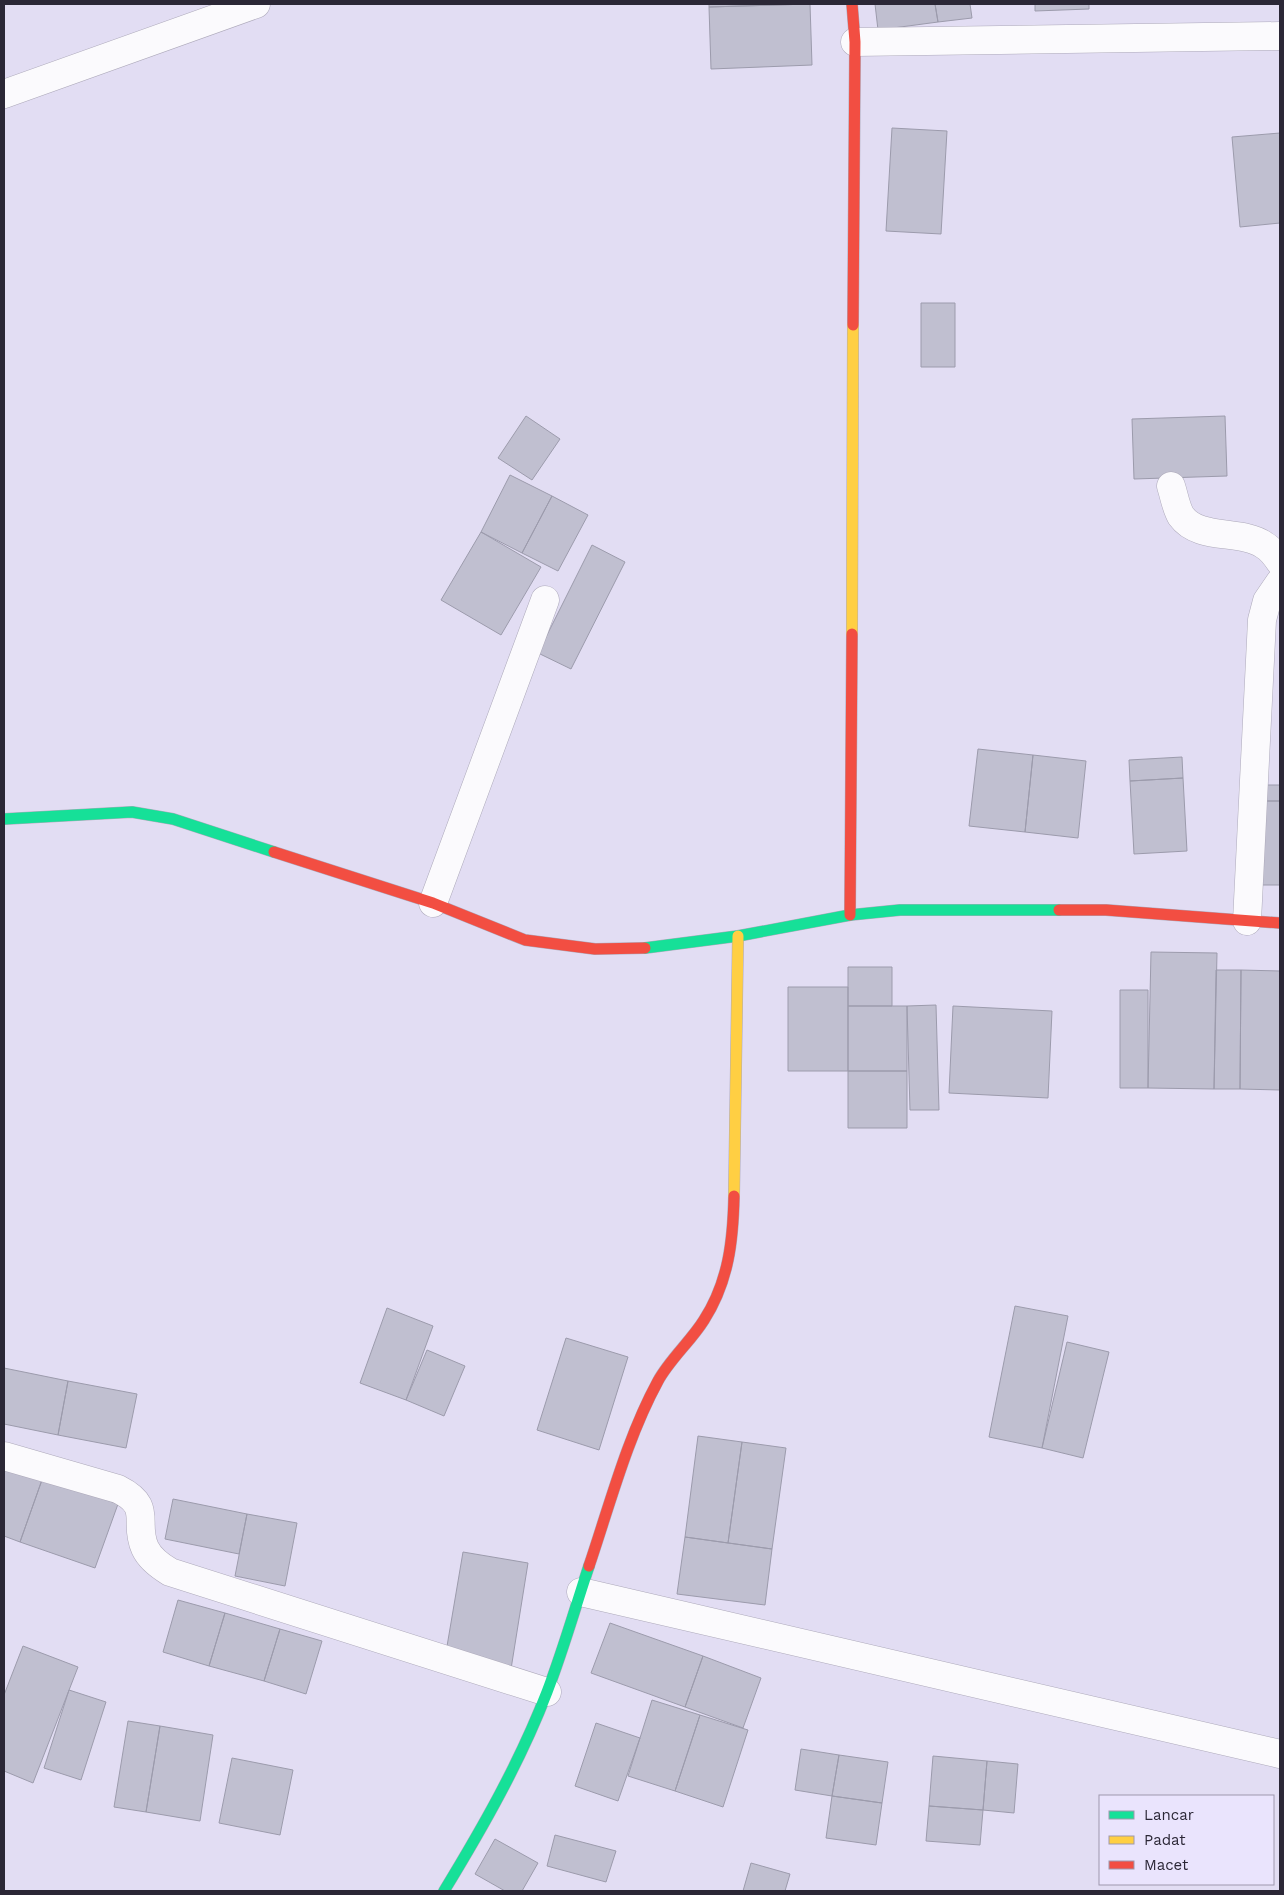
<svg xmlns="http://www.w3.org/2000/svg" width="1284" height="1895" viewBox="0 0 1284 1895" font-family="'Work Sans',sans-serif">
<style>
.building{fill:#c0bfd0;stroke:#9c9bac}
.lines{fill:none;stroke-linecap:round;stroke-linejoin:round}
.street-casing{stroke:#ada9ba;stroke-width:29}
.fast-casing{stroke:#ada9ba;stroke-width:12}
.slow-casing{stroke:#ada9ba;stroke-width:12}
.jam-casing{stroke:#ada9ba;stroke-width:12}
.street{stroke:#fbfafd;stroke-width:28}
.fast{stroke:#16e098;stroke-width:11}
.slow{stroke:#ffcf43;stroke-width:11}
.jam{stroke:#f24e42;stroke-width:11}
</style>
<rect width="100%" height="100%" fill="#e2ddf3"/>
<path class="building" d="M709 4H810L709 7Z
M810 4 812 65 711 69 709 7Z
M875 4H935L938 22 878 30Z
M935 4H970L972 18 938 22Z
M1035 4H1089V9L1035 11Z
M892 128 947 131 941 234 886 231Z
M1280 133V223L1240 227 1232 137Z
M921 303H955V367H921Z
M526 416 560 439 532 480 498 458Z
M1225 416 1227 476 1134 479 1132 419Z
M510 475 552 496 522 553 481 532Z
M552 496 588 515 558 571 522 553Z
M481 532 541 567 501 635 441 600Z
M592 545 625 562 571 669 538 653Z
M978 749 1033 755 1025 832 969 826Z
M1033 755 1086 761 1078 838 1025 832Z
M1182 757 1183 778 1130 781 1129 760Z
M1183 778 1187 851 1134 854 1130 781Z
M1260 785H1280V801H1260Z
M1260 801H1280V885H1260Z
M1151 952 1217 953 1214 1089 1148 1088Z
M848 967H892V1006H848Z
M1216 970H1241L1240 1089H1214Z
M1241 970 1280 971V1090L1240 1089Z
M788 987H848V1071H788Z
M1120 990H1148V1088H1120Z
M936 1005 939 1110H910L907 1006Z
M848 1006H907V1071H848Z
M953 1006 1052 1011 1048 1098 949 1093Z
M848 1071H907V1128H848Z
M1015 1306 1068 1316 1042 1448 989 1437Z
M387 1308 433 1326 406 1400 360 1383Z
M566 1338 628 1357 599 1450 537 1430Z
M1067 1342 1109 1352 1083 1458 1042 1448Z
M427 1350 465 1366 444 1416 406 1400Z
M4 1368 68 1381 58 1435 4 1424Z
M68 1381 137 1394 126 1448 58 1435Z
M698 1436 742 1442 728 1543 685 1537Z
M742 1442 786 1448 772 1549 728 1543Z
M4 1463 43 1477 20 1542 4 1536Z
M43 1477 118 1504 95 1568 20 1542Z
M173 1499 247 1514 239 1554 165 1539Z
M247 1514 297 1523 285 1586 235 1576Z
M685 1537 772 1549 765 1605 677 1594Z
M463 1552 528 1563 511 1669 445 1658Z
M178 1600 225 1613 209 1666 163 1652Z
M225 1613 280 1629 264 1681 209 1666Z
M610 1623 703 1656 685 1707 591 1673Z
M280 1629 322 1641 306 1694 264 1681Z
M23 1646 78 1667 33 1783 4 1771V1695Z
M703 1656 761 1678 743 1728 685 1707Z
M69 1690 106 1702 81 1780 44 1768Z
M652 1700 700 1715 675 1791 628 1776Z
M700 1715 748 1730 723 1807 675 1791Z
M128 1721 160 1726 146 1812 114 1807Z
M596 1723 640 1738 618 1801 575 1786Z
M160 1726 213 1735 200 1821 146 1812Z
M801 1749 839 1755 832 1796 795 1790Z
M839 1755 888 1762 882 1803 832 1796Z
M933 1756 987 1761 983 1810 929 1806Z
M232 1758 293 1770 280 1835 219 1823Z
M987 1761 1018 1764 1014 1813 983 1810Z
M832 1796 882 1803 876 1845 826 1838Z
M929 1806 983 1810 980 1845 926 1841Z
M555 1835 616 1851 606 1882 547 1866Z
M495 1839 538 1863 522 1891H505L475 1874Z
M751 1863 790 1874 785 1891H743Z"/>
<g class="lines">
<g class="street-casing">
<path id="street" d="M855 42 1280 36
M4 94 256 4
M1171 486C1174 495 1176 508 1181 516 1199 541 1240 529 1264 545 1271 549 1276 556 1280 562
M433 903 545 600
M1247 921 1262 620 1267 601 1280 582
M4 1456 118 1489C154 1507 133 1522 145 1548 150 1559 160 1566 170 1572L547 1692
M581 1592 1280 1754"/>
</g>
<g class="fast-casing">
<path id="fast" d="M4 819 132 812 173 819 274 852
M645 948 738 936 850 915 900 910H1059
M444 1891C483 1827 520 1762 547 1692 563 1651 575 1608 589 1566"/>
</g>
<g class="slow-casing">
<path id="slow" d="M852 634 853 325
M734 1196 738 936"/>
</g>
<g class="jam-casing">
<path id="jam" d="M852 4 855 42 853 325
M274 852 433 903 525 940 595 949 645 948
M1059 910H1106L1280 923
M850 915 852 634
M589 1566C610 1504 627 1438 658 1381 670 1359 691 1341 704 1320 729 1281 733 1240 734 1196"/>
</g>
<use href="#street" class="street"/>
<use href="#fast" class="fast"/>
<use href="#slow" class="slow"/>
<use href="#jam" class="jam"/>
</g>
<rect width="1284" height="1895" fill="none" stroke="#2b2736" stroke-width="10"/>
<rect x="1099" y="1795" width="175" height="90" fill="#eae4fd" stroke="#9e98ad"/>
<rect x="1109" y="1811" width="25" height="8" fill="#16e098" stroke="#9e98ad"/>
<text x="1144" y="1820" font-size="15" fill="#2b2736">Lancar</text>
<rect x="1109" y="1836" width="25" height="8" fill="#ffcf43" stroke="#9e98ad"/>
<text x="1144" y="1845" font-size="15" fill="#2b2736">Padat</text>
<rect x="1109" y="1861" width="25" height="8" fill="#f24e42" stroke="#9e98ad"/>
<text x="1144" y="1870" font-size="15" fill="#2b2736">Macet</text>
</svg>
